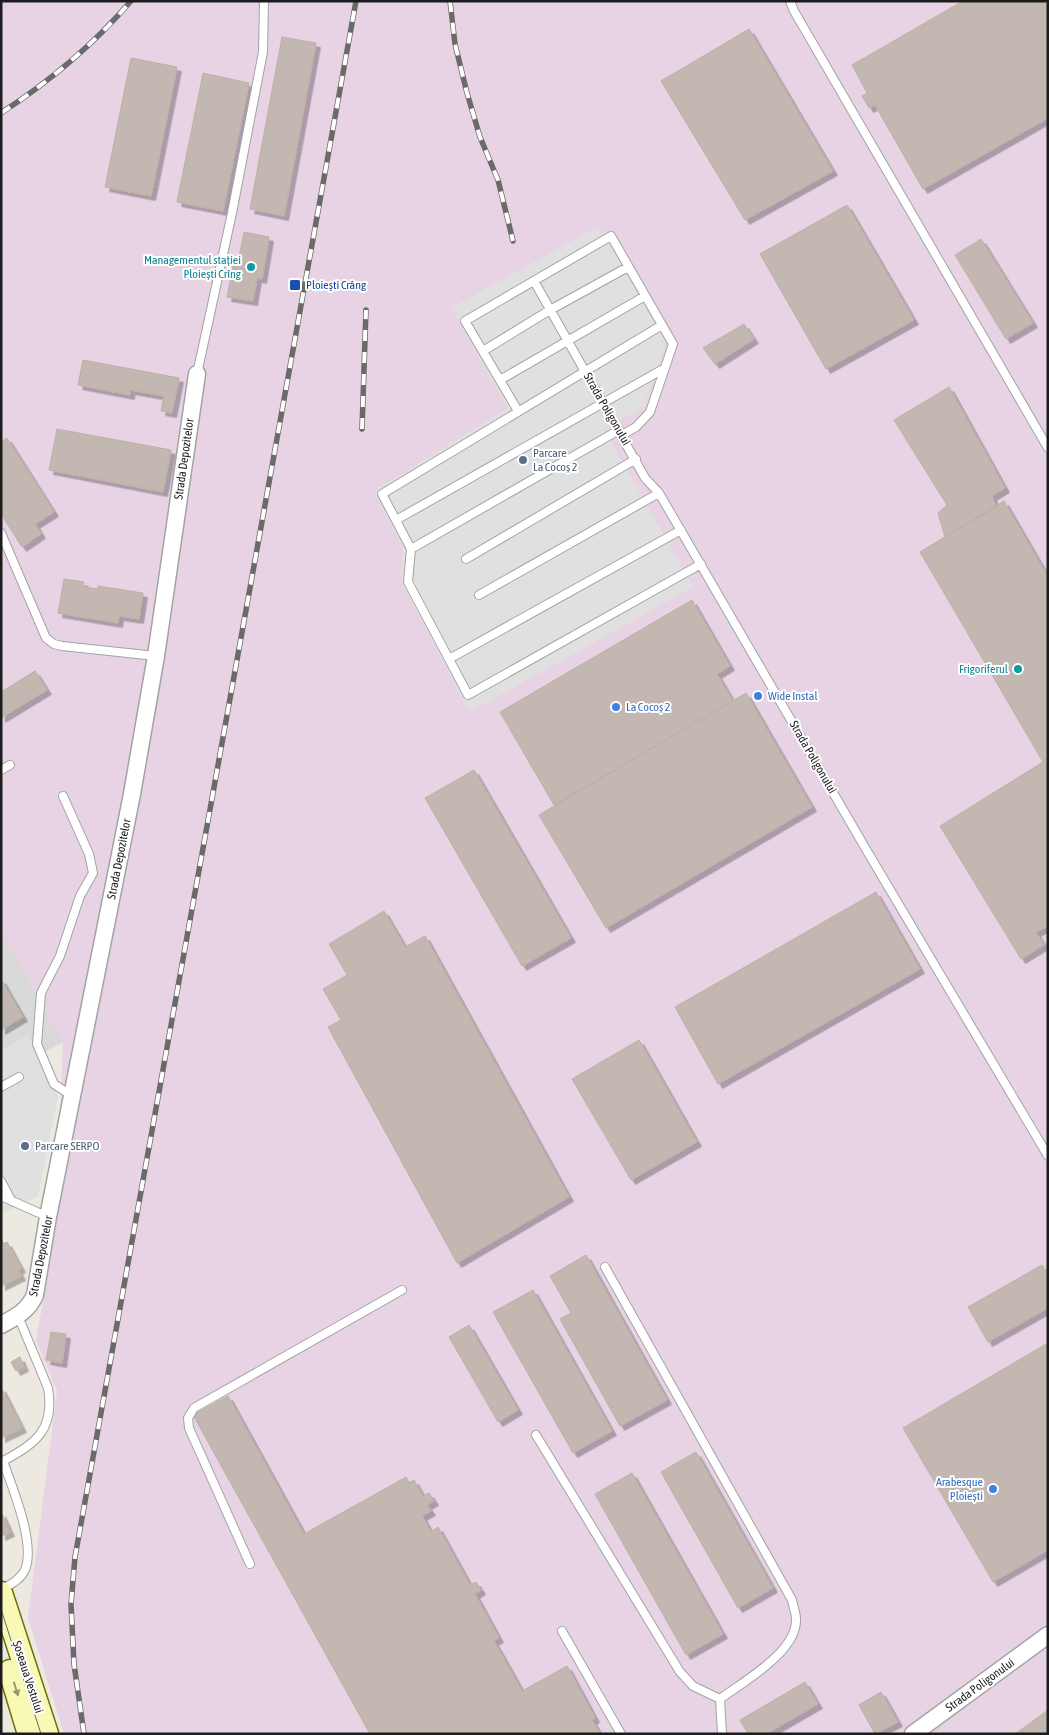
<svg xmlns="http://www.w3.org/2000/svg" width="1049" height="1735" viewBox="0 0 1049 1735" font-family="'Asap Condensed',sans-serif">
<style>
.residential{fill:#dad9d9}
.industrial{fill:#e7d3e4}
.parking{fill:#e0e0e0}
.building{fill:#c2b8b1;stroke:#bfafa4;filter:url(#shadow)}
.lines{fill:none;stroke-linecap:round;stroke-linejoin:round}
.service-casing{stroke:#a3a3a3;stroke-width:10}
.minor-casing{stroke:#a3a3a3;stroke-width:19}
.secondary-casing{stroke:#6a7105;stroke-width:25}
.service{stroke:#fff;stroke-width:8}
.minor{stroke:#fff;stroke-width:16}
.secondary{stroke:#f8f9b4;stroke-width:22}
.tram{stroke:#6a6a6a;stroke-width:1}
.rail-casing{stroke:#6a6a6a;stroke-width:5.5}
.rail{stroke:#fff;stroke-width:4;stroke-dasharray:11;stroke-linecap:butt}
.oneway{fill:#959670}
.culture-dot{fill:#0f9aa8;stroke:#fff;stroke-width:2}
.transit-dot{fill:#1a4fb4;stroke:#fff;stroke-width:2}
.service-dot{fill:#5c6f8a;stroke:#fff;stroke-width:2}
.shop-dot{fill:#3f7fe0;stroke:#fff;stroke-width:2}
.labels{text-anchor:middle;stroke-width:4;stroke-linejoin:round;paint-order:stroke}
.culture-label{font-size:12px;fill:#0d838f;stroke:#fff;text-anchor:end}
.transit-label{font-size:12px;fill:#164399;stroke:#fff;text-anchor:start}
.street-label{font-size:12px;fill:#1c1c1c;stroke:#fff}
.service-label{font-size:12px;fill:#4e5e75;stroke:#fff;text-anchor:start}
.shop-label{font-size:12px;fill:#366cbe;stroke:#fff;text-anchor:start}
</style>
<defs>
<filter id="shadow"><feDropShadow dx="4.5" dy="4.5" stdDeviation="0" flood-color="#0004"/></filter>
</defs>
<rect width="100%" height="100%" fill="#ede9e1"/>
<path class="residential" d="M1 930 63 1042 1 1076Z"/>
<path class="industrial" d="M1 1H1048V1734H64L28 1618 57 1391 36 1341 56 1226 63 1043 1 931Z"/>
<path class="parking" d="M599 226 666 343 643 408 604 429 693 587 470 712 401 582 403 549 374 491 508 408 451 308Z
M28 1035 58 1096 38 1196 1 1215V1051Z"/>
<path class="building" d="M963 1H1048V118L923 189 875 105 869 108 862 96 867 93 852 65Z
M749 29 833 171 745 220 661 81Z
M282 37 316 43 284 216 250 209Z
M131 58 177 67 151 196 105 187Z
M203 73 249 83 223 211 177 202Z
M847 205 914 320 826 369 760 254Z
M244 232 269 237 262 279 257 278 253 301 227 297 233 266 237 267Z
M981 239 1033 323 1006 339 955 255Z
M744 324 754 339 715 364 703 348Z
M83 360 179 378 172 413 161 411 164 396 130 390V395L78 385Z
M949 387 1005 488 992 496 996 507 945 537 938 513 947 505 894 420Z
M57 429 171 450 163 492 49 470Z
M7 438 54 512 35 524 41 534 22 547 1 514V442Z
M1004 501 1048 577V926L1036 932 1044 945 1021 959 940 826 1043 762 920 552Z
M64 579 84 582 83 587 98 589V586L143 593 139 619 119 616 118 623 58 613Z
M692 600 730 666 717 674 733 701 554 805 500 712Z
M35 671 47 690 1 718V692Z
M746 693 812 807 606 928 539 815Z
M474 770 571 938 522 966 425 798Z
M876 892 920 969 718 1084 675 1007Z
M384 911 405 947 425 936 569 1197 457 1263 328 1027 341 1020 323 989 347 975 329 944Z
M1 979 23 1017 1 1030Z
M639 1040 697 1142 631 1180 572 1079Z
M1 1238 4 1244 7 1242 21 1268 18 1270 21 1276 1 1286Z
M586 1255 667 1400 620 1426 560 1319 571 1313 550 1276Z
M1042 1265 1048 1274V1308L988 1342 968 1307Z
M533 1290 612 1431 573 1453 493 1312Z
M469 1325 518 1410 498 1422 449 1337Z
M51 1332 66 1334 62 1363 46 1360Z
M1048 1343V1550L993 1582 903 1428Z
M20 1357 24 1367 16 1371 11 1362Z
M1 1387 22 1428 1 1438Z
M228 1396 304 1534 406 1477 409 1483 414 1480 423 1496 429 1493 434 1501 427 1505 431 1511 422 1516 431 1532 438 1527 470 1585 476 1582 481 1590 475 1594 499 1638 494 1641 522 1691 567 1666 595 1718 592 1720 600 1734H549L548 1732 544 1734H370L193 1415Z
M696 1452 773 1588 738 1608 661 1472Z
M632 1473 723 1634 686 1655 595 1494Z
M1 1512 10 1532 1 1536Z
M805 1682 818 1704 766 1734H748L740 1720Z
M881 1692 898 1722 875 1734 859 1705Z
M1048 1710V1734H1015Z"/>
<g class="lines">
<g class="service-casing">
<path id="service" d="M790 1 794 11 1048 448
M534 281 645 478 659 493 867 851 1048 1156
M662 325 382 494 411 549 408 582 468 695 701 564
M483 351 550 310 628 267
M197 374 232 213 263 52 264 1
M500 380 645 296
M518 411 465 321 611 236 673 344 650 412 636 427 622 435
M396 520 665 368
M1 533 46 638 54 644 62 646 156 656
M411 549 619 430
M466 559 636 459
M479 595 659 493
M449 659 681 530
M1 770 10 765
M63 796 89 854 93 873 80 896 60 956 41 993 37 1044 54 1084 72 1096
M1 1087 19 1077
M1 1181 11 1200
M1 1196 48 1217
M605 1267 792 1600C793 1606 796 1613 796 1619 797 1652 744 1681 720 1699
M536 1435 680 1672 693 1686 720 1699
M250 1564 189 1428 188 1418 194 1408 402 1290
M1 1589C11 1585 20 1580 25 1570 36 1543 12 1487 3 1461 36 1444 55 1429 48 1388L18 1316
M562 1631 621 1734
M720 1699 722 1734"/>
</g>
<g class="minor-casing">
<path id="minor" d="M1 1325C16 1317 28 1311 35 1295L48 1217 132 794 156 656 197 374
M913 1734 1048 1635"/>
</g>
<g class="secondary-casing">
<path id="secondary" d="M1 1593 47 1734
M10 1671 29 1734"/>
</g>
<use href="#service" class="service"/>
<use href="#minor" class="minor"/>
<use href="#secondary" class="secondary"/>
<path class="tram" d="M1 1609 41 1734"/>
<g class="rail-casing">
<path id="rail" d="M450 1 455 44 467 93 480 137 498 180 513 241
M1 113C49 82 94 44 131 1
M362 429 366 310
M84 1734 74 1664 71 1604 75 1557 356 1"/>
</g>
<use href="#rail" class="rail"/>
</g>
<defs><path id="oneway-solid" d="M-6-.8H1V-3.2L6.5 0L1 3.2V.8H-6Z" transform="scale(1.25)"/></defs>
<use class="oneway" href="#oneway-solid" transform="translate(16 1689) rotate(73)"/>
<g class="culture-dot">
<circle cx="251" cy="267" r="5"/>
<circle cx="1018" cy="669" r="5"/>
</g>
<rect class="transit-dot" x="289" y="279" width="12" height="12" rx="2.5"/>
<g class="service-dot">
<circle cx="523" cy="460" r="5"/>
<circle cx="25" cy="1146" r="5"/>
</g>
<g class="shop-dot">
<circle cx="758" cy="696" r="5"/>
<circle cx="616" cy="707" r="5"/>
<circle cx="993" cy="1489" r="5"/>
</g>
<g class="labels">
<g class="culture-label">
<text x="241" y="264">Managementul stației<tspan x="241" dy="14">Ploiești Crîng</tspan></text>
<text x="1008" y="673">Frigoriferul</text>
</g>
<g class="transit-label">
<text x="306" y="289">Ploieşti Crâng</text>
</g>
<g class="street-label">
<text transform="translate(607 409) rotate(60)" y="4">Strada Poligonului</text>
<text transform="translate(184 459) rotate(-82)" y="4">Strada Depozitelor</text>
<text transform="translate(813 757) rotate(60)" y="4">Strada Poligonului</text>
<text transform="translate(119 859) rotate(-79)" y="4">Strada Depozitelor</text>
<text transform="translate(41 1256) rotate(-79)" y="4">Strada Depozitelor</text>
<text transform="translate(28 1677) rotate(72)" y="4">Șoseaua Vestului</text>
<text transform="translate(980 1685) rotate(-36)" y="4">Strada Poligonului</text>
</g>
<g class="service-label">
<text x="533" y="457">Parcare<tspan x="533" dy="14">La Cocoș 2</tspan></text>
<text x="35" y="1150">Parcare SERPO</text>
</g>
<g class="shop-label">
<text x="768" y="700">Wide Instal</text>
<text x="626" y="711">La Cocoș 2</text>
<text x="983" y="1486" text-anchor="end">Arabesque<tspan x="983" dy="14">Ploiești</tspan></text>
</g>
</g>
<rect width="1049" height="1735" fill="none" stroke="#1c1c1c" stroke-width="5"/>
</svg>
